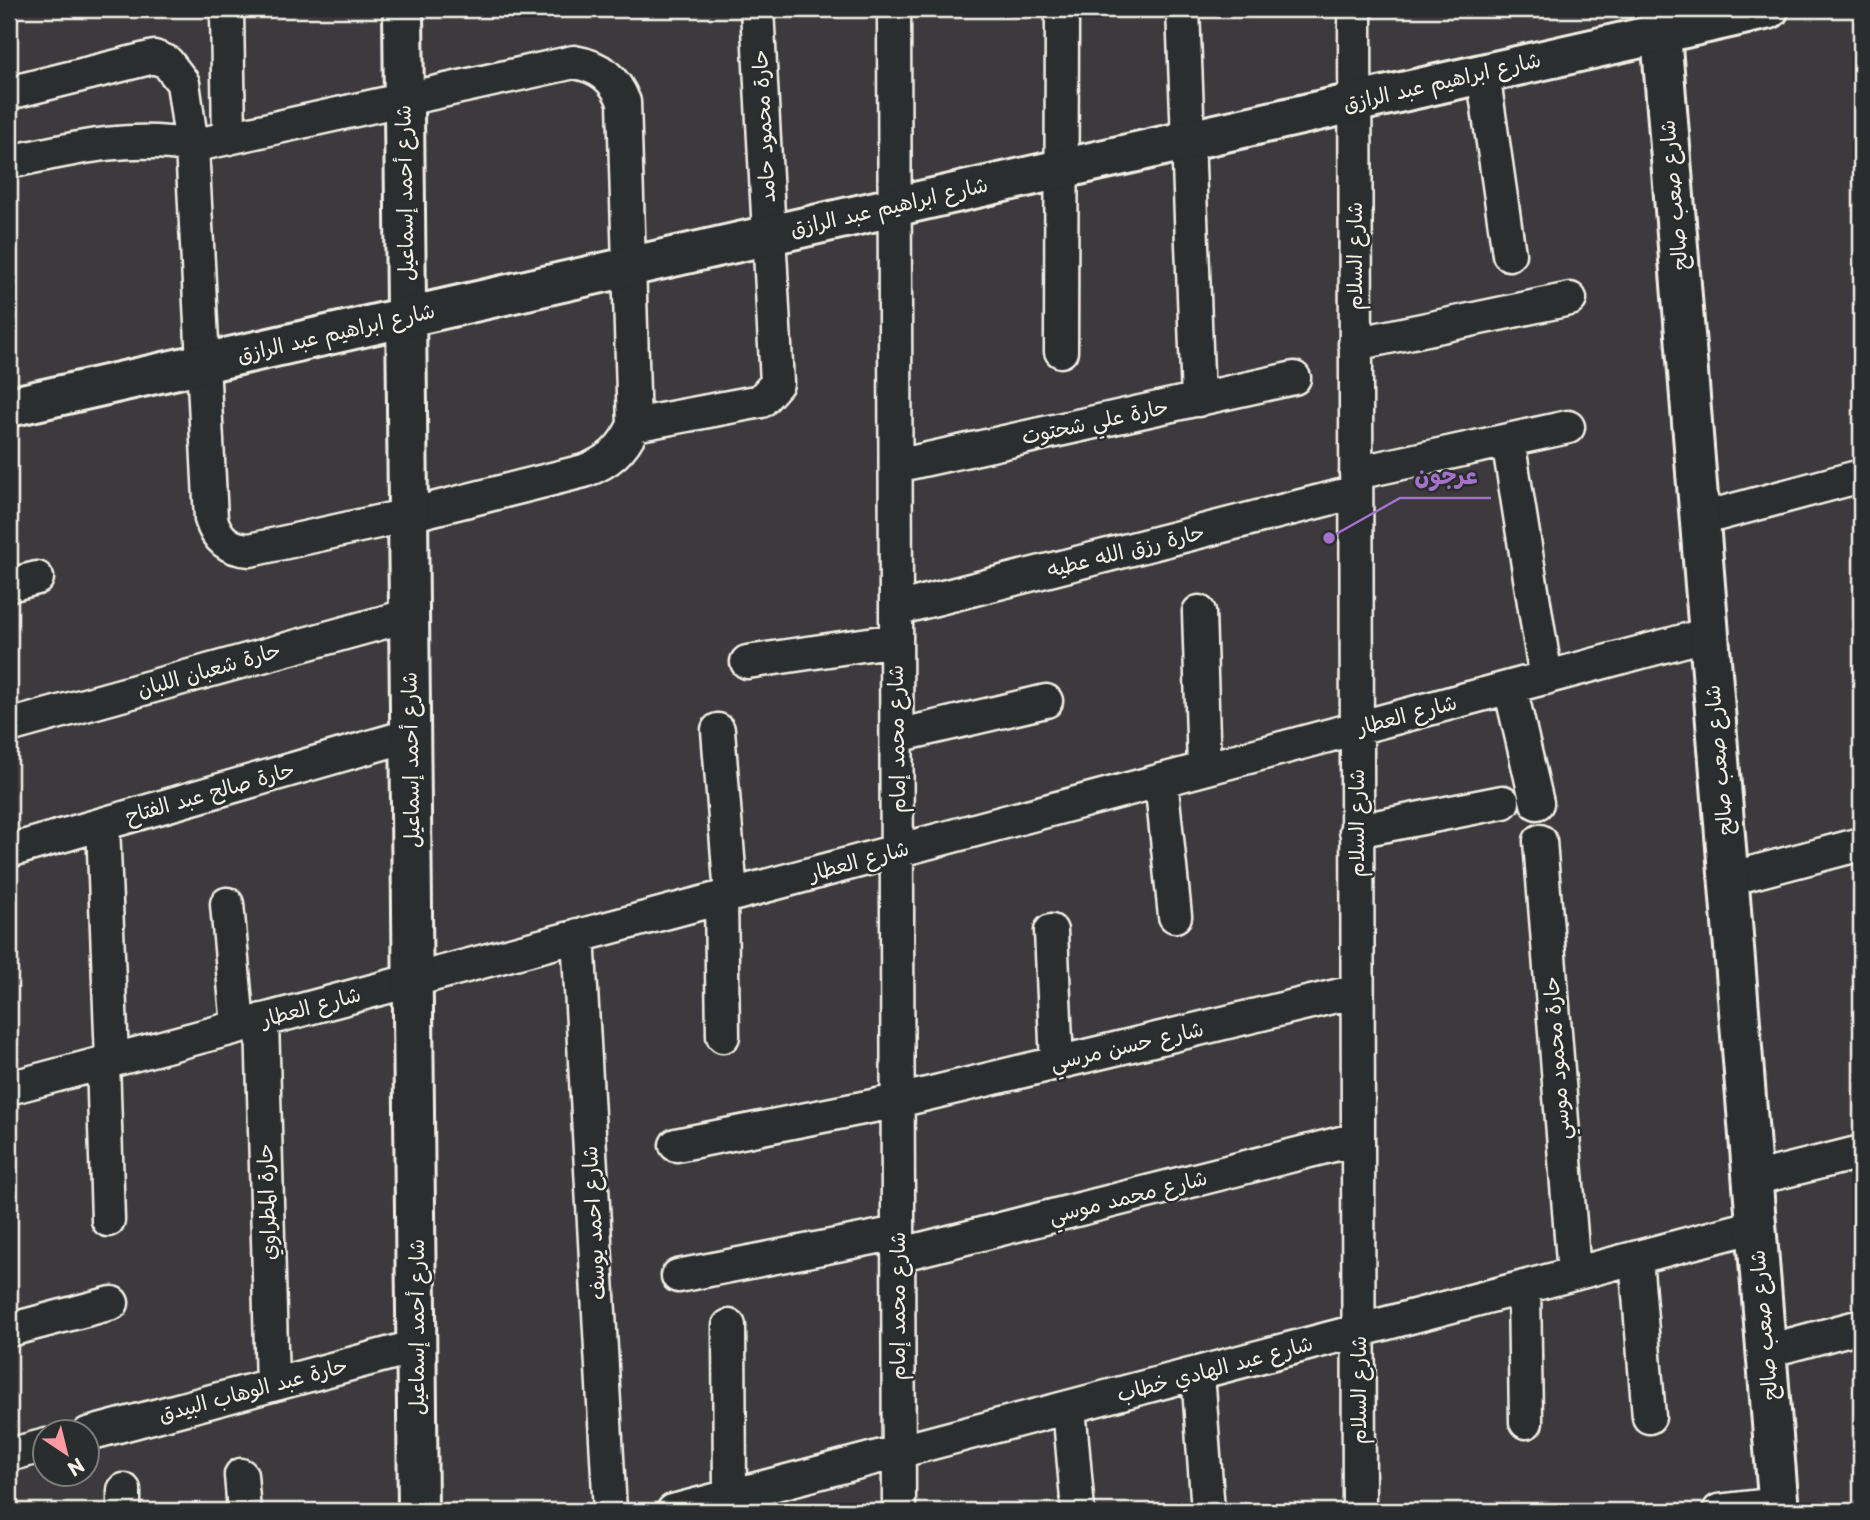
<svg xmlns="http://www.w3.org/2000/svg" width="1870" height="1520" viewBox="0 0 1870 1520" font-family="'Playpen Sans','Playpen Sans Arabic',sans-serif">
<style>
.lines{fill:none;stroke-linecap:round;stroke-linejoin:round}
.minor-casing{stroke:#f4f1e8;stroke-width:37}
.tertiary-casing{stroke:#f4f1e8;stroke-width:44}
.secondary-casing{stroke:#f4f1e8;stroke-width:44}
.minor{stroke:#2a2d2e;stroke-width:32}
.tertiary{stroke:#2a2d2e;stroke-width:38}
.secondary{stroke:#2a2d2e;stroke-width:38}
.labels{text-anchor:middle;stroke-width:5;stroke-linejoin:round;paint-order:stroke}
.street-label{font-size:21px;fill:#f4f1e8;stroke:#2a2d2e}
.leader{fill:none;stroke:#a571cd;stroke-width:2.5}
.callout-dot{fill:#a571cd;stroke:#2a2d2e;stroke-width:2.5}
.callout-label{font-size:23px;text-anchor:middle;font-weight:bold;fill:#a571cd;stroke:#2a2d2e;stroke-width:5;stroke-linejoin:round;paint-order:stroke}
</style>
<rect width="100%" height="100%" fill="#3d3a3d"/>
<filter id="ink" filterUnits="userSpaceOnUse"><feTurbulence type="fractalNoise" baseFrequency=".0143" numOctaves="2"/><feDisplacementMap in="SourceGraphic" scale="14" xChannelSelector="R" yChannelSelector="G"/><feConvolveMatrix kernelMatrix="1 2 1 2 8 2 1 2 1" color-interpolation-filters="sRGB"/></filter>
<g filter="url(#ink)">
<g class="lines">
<g class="minor-casing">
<path id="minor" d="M894 9 899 1511
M1183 9 1198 400
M1355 9 1359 1511
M227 10 229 138
M1483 73 1509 254
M9 93 154 57 167 62 183 83 192 146 211 519C217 539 229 549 250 550L409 515 584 471C609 462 623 449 634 425L624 102C615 78 599 66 574 62L192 146C128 134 71 149 9 162
M1355 344 1570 299
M1061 351 1062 11
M634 425 761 401 777 383 757 9
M1508 440 1546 678
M896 466 1294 378
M1356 473 1568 427
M1700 519 1861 476
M9 585 37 578
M896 609 1356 492
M1199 612 1204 768
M747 662 896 640
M1510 687 1537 803
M9 726 410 615
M718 730 731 895
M897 736 1046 701
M1161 780 1175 916
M103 824 112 1060
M1356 831 1503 802
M1540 841 1574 1274
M9 851 411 735
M1729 879 1861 844
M721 898 723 1036
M227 904 238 1026
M1051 931 1057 1063
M578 935 610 1511
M262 1020 272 1385
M103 1062 108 1220
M9 1088 1709 634
M676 1145 898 1101 1357 991
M1753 1179 1861 1152
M898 1255 1357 1139
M1636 1258 1649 1417
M678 1276 898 1233
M1524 1287 1526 1422
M729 1326 730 1496
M9 1330 112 1303
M1767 1351 1861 1326
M1198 1373 1208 1511
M1069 1407 1078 1511
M88 1434 418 1346
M9 1455 46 1445
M241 1475 244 1511
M124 1490V1511
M673 1511 1756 1226
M1719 1511 1779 1504"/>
</g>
<g class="tertiary-casing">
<path id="tertiary" d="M403 9 418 1511
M1659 9 1779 1511"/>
</g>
<g class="secondary-casing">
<path id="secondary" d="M9 407 1769 9"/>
</g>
<use href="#minor" class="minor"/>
<use href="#tertiary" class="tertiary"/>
<use href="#secondary" class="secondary"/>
</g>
</g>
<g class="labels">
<g class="street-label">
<text transform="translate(1442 82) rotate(-13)" y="7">شارع ابراهيم عبد الرازق</text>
<text transform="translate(764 126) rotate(-93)" y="7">حارة محمود حامد</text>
<text transform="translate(405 193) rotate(-91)" y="7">شارع أحمد إسماعيل</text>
<text transform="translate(1674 195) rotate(-95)" y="7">شارع صعب صالح</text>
<text transform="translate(889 207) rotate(-13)" y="7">شارع ابراهيم عبد الرازق</text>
<text transform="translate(1355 256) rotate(-90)" y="7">شارع السلام</text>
<text transform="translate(336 333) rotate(-13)" y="7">شارع ابراهيم عبد الرازق</text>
<text transform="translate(1095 422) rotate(-12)" y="7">حارة علي شحتوت</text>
<text transform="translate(1126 551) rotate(-14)" y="7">حارة رزق الله عطيه</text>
<text transform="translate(209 670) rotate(-16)" y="7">حارة شعبان اللبان</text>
<text transform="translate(1407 715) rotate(-15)" y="7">شارع العطار</text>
<text transform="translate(897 739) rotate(-91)" y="7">شارع محمد إمام</text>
<text transform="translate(411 760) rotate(-91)" y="7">شارع أحمد إسماعيل</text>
<text transform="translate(1719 760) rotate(-95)" y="7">شارع صعب صالح</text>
<text transform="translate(210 793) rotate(-16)" y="7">حارة صالح عبد الفتاح</text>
<text transform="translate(1357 823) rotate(-90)" y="7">شارع السلام</text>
<text transform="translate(859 861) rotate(-15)" y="7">شارع العطار</text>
<text transform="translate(311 1007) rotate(-15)" y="7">شارع العطار</text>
<text transform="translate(1127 1046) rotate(-13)" y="7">شارع حسن مرسي</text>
<text transform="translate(1557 1058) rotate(-94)" y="7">حارة محمود موسي</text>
<text transform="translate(1128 1197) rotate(-14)" y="7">شارع محمد موسي</text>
<text transform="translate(267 1202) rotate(-92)" y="7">حارة المطراوي</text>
<text transform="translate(594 1223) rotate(-93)" y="7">شارع احمد يوسف</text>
<text transform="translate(898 1306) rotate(-90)" y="7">شارع محمد إمام</text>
<text transform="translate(1764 1325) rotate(-95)" y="7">شارع صعب صالح</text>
<text transform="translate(417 1327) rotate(-90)" y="7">شارع أحمد إسماعيل</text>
<text transform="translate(1215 1369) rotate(-15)" y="7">شارع عبد الهادي خطاب</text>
<text transform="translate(253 1390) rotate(-15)" y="7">حارة عبد الوهاب البيدق</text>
<text transform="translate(1359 1390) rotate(-90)" y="7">شارع السلام</text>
</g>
</g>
<path class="leader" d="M1329 538L1400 498H1491"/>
<circle class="callout-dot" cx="1329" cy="538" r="7"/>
<g class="callout-label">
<text x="1446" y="484">عرجون</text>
</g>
<rect width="1870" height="1520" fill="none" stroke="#2a2d2e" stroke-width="35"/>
<rect x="18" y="18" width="1835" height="1485" fill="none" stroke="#f4f1e8" stroke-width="2.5" filter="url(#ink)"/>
<g transform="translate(66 1453) rotate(145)"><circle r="33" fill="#2a2d2e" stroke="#7b7b78" stroke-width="2"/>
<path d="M0-5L12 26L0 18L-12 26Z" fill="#ff9aa2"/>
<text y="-10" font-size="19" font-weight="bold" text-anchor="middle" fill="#f4f1e8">N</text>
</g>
</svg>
